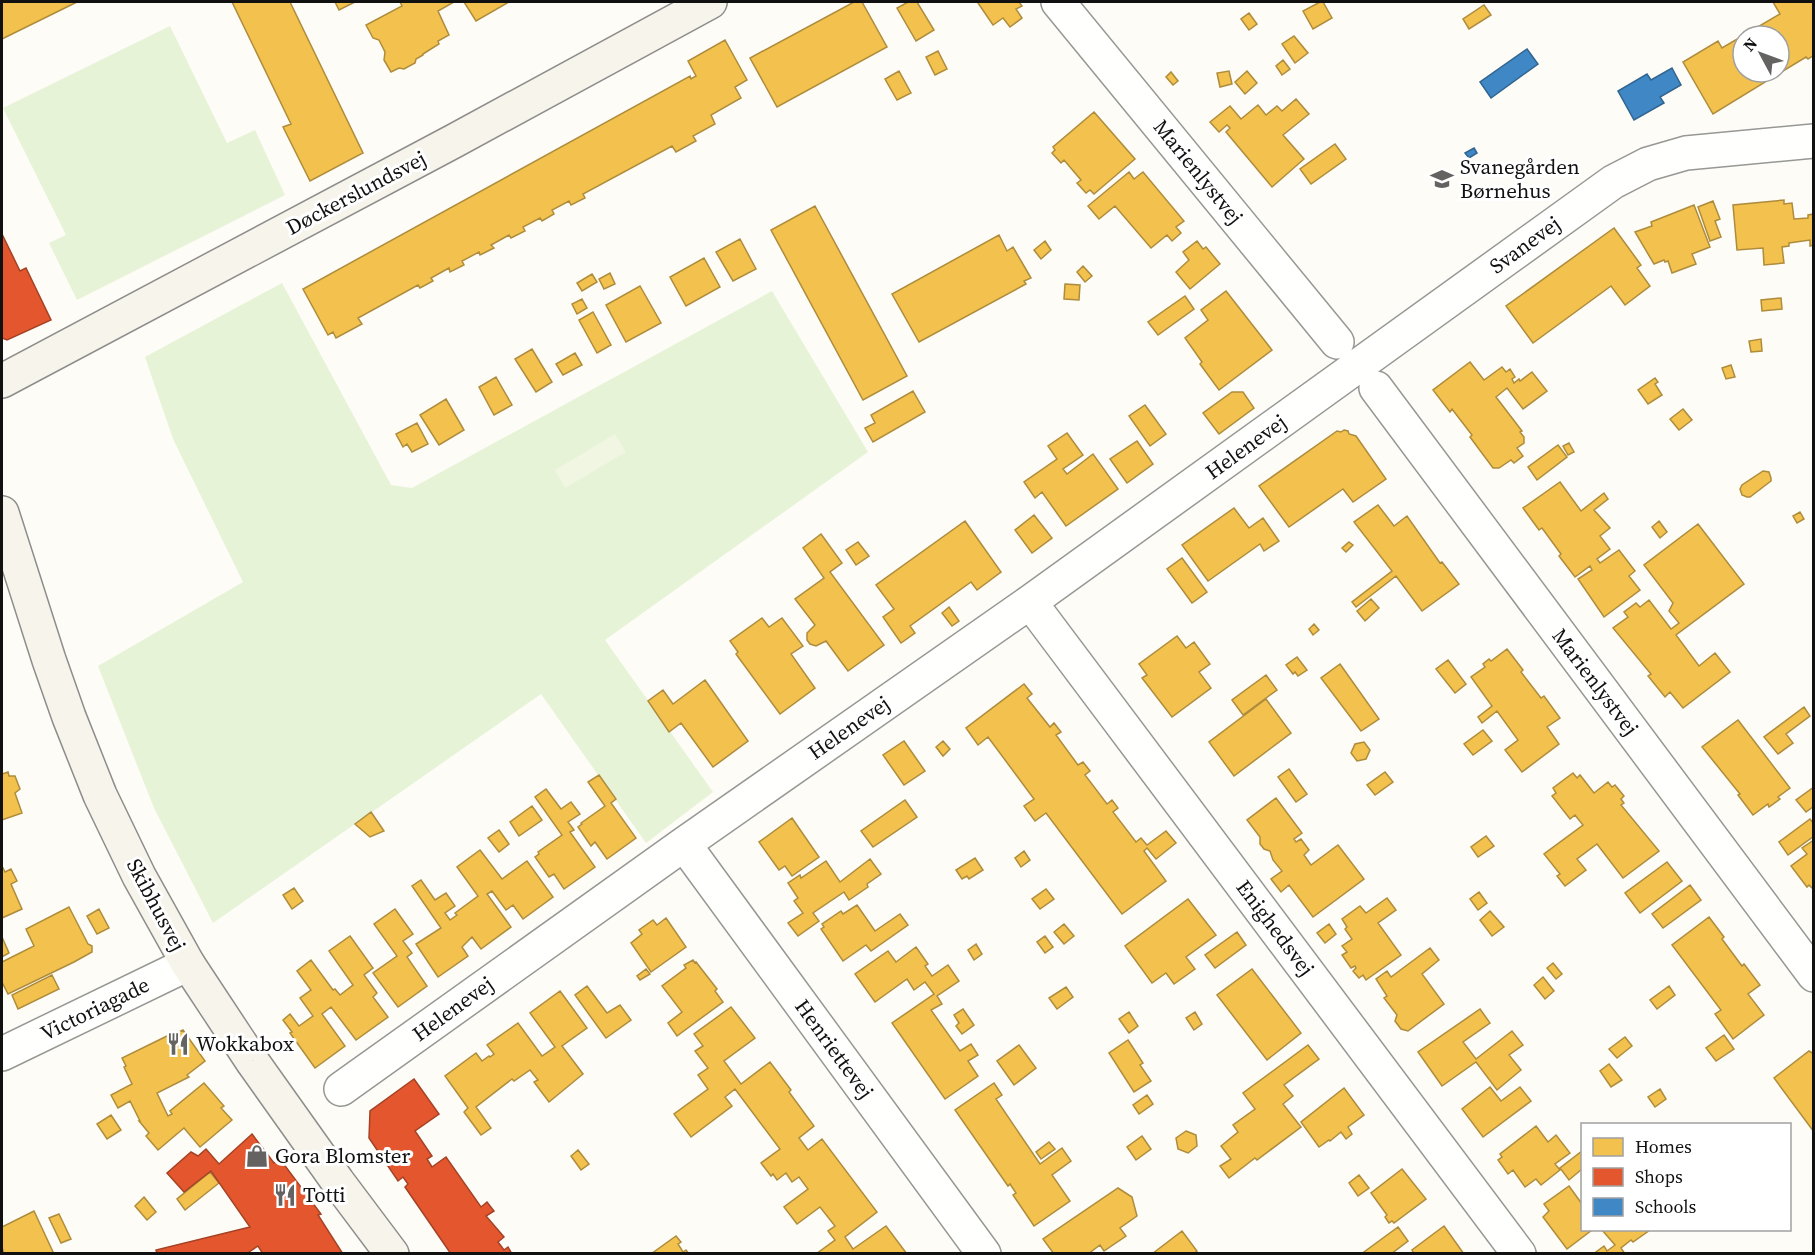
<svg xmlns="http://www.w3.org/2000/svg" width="1815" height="1255" viewBox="0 0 1815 1255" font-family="'Source Serif 4',serif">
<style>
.green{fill:#e7f3d7}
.pitch{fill:#f0f6e1}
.homes{fill:#f2c14e;stroke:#ae8c3c;stroke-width:1.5;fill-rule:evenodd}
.shops{fill:#e4572e;stroke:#a54225;stroke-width:1.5}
.schools{fill:#3f88c5;stroke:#31648f;stroke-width:1.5}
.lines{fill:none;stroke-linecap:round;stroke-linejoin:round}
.street-casing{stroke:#979795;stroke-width:36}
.secondary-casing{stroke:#8e8d8b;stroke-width:36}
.street{stroke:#fffffe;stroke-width:33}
.secondary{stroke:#f6f4eb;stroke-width:33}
.labels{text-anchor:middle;stroke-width:6;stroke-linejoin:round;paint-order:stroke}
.poi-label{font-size:21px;fill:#111;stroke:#fff;text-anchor:start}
.street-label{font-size:21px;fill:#111;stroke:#fff}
</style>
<rect width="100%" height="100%" fill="#fdfcf7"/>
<path class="green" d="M170 26 227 143 255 130 285 195 77 300 49 243 66 235 3 108Z
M282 283 391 485 412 488 772 291 868 452 605 640 713 792 646 843 541 694 213 923 154 808 98 666 243 582 173 439 145 357Z"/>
<path class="pitch" d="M615 434 626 452 565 488 555 470Z"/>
<path class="homes" d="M2 2H77L2 39Z
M232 2H290L363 153 310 181 283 127 291 124Z
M335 2H355L339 10Z
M400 2H454L438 11 449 35 438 41 439 44 423 54V55L416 59 415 63 404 69 399 68 391 72 384 60 385 52 379 40 373 38 366 25 402 6Z
M464 2H509L476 21Z
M854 2H862L887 47 777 107 750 58Z
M908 2H917L934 30 916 41 897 8Z
M980 2H1019L1022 6 1016 9 1022 18 1010 27 1003 18 993 25 978 3Z
M1320 2H1323L1332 18 1313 29 1303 11Z
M1773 2H1814V55L1808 59 1806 57 1713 114 1683 62 1718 41 1722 48 1780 14ZM1743 36H1779V72H1743Z
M1484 5 1491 15 1469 29 1463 19Z
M1249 13 1257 24 1249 30 1241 19Z
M1294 36 1308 53 1295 63 1282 44Z
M725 40 747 80 735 87 741 98 711 115 715 124 693 136 696 141 676 152 672 146 583 194 585 198 571 205 569 201 552 210 554 214 542 221 540 218 523 227 525 231 511 238 509 235 491 245 494 248 480 255 479 252 462 261 464 265 450 272 449 268 431 278 433 281 420 288 418 285 358 318 362 324 336 338 333 332 328 335 303 289 690 76 691 79 696 76 688 61Z
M938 51 947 69 935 75 926 57Z
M1283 60 1290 69 1282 75 1276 66Z
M899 71 911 93 897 100 885 79Z
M1229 71 1232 84 1220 87 1217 73Z
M1247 71 1257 83 1245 94 1235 82Z
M1171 72 1178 81 1173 85 1166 77Z
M1296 99 1309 114 1283 135 1304 159 1272 187 1226 132 1230 128 1227 125 1219 132 1210 122 1230 106 1241 119 1258 105 1266 115 1277 106 1282 111Z
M1094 112 1135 159 1094 194 1090 190 1086 193 1077 183 1081 180 1064 160 1061 163 1052 153 1055 150 1053 147Z
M1335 144 1346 159 1311 184 1300 169Z
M1129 172 1134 179 1143 172 1184 221 1176 227 1181 233 1172 241 1167 235 1151 248 1115 206 1099 219 1088 206Z
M1784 200V204L1792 203 1794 219 1808 218V215L1814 214V245L1810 246V240L1789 243V246L1782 247 1784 263 1764 265 1763 248 1737 250 1733 205Z
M1713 201 1720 219 1715 221 1721 237 1710 241 1698 207Z
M1694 205 1710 247 1692 254 1696 264 1672 273 1668 261 1665 262 1664 260 1654 264 1635 232 1652 226 1651 222Z
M815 206 907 376 863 400 771 230Z
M1614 228 1641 265 1637 268 1650 286 1625 305 1611 286 1533 343 1506 306Z
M999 235 1007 251 1013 247 1031 278 1024 281 1026 284 919 342 892 294Z
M740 239 756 269 733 281 716 252Z
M1045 241 1051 250 1041 259 1034 250Z
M1197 241 1203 249 1206 247 1220 264 1190 289 1176 272 1189 260 1183 252Z
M704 258 720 287 686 306 670 277Z
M1083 266 1092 276 1085 282 1077 272Z
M610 273 615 284 604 289 599 279Z
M592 274 597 282 582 291 577 283Z
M1065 284 1080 285 1079 300 1064 299Z
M640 286 661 323 626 342 606 305Z
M1226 291 1272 350 1219 390 1200 364 1202 362 1185 338 1208 320 1201 310Z
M1185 296 1194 309 1158 335 1148 322Z
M1781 298 1782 309 1762 311 1761 300Z
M582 299 587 308 577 314 572 304Z
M593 312 611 345 597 353 579 320Z
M1761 339 1762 351 1751 352 1749 341Z
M532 349 552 382 536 392 515 359Z
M575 353 582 365 563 375 556 364Z
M1470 362 1484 380 1502 367 1506 372 1510 369 1515 377 1512 379 1514 383 1519 379 1520 381 1532 372 1547 391 1523 409 1507 388 1496 397 1522 431 1520 432 1524 437V443L1517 448 1523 456 1514 463 1511 460 1499 468H1493L1470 437 1472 435 1452 409 1450 412 1433 390Z
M1731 365 1735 377 1726 379 1722 368Z
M496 377 512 405 494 415 479 387Z
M1655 378 1658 382 1655 384 1662 395 1648 404 1638 390Z
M913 391 925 412 873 442 865 428 875 423 871 415Z
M1232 392H1243L1254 408 1219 434 1203 413Z
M446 399 464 430 439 445 420 415Z
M1145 405 1166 434 1150 446 1129 416Z
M1683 409 1692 420 1679 430 1670 419Z
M417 423 428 444 412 452 407 444 403 447 396 434Z
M1344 430 1348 431 1349 434 1356 436 1386 479 1353 502 1343 489 1289 527 1259 486 1337 431 1341 432Z
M1067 433 1083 455 1063 469 1067 474 1093 454 1118 489 1066 526 1042 492 1035 498 1024 482 1057 459 1048 446Z
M1137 441 1153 464 1127 483 1110 459Z
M1569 443 1574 452 1568 455 1563 446Z
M1558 445 1567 457 1537 480 1528 467Z
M1763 471 1769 472 1771 478V481L1750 497H1747L1742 495 1740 489 1742 485Z
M1560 482 1581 511 1604 493 1608 499 1594 510 1610 528 1600 536 1610 549 1597 559 1600 563 1619 550 1635 571 1629 576 1640 590 1604 617 1578 579 1592 570 1590 566 1575 577 1559 556 1561 554 1542 528 1539 530 1523 508Z
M1378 505 1394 526 1407 516 1440 563 1442 562 1459 584 1422 611 1396 576 1356 607 1352 602 1392 571 1354 522Z
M1234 508 1249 528 1263 518 1279 541 1264 551 1260 544 1208 581 1182 545Z
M1800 512 1804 519 1797 523 1793 516Z
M1034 515 1052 538 1032 553 1015 530Z
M965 521 1001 572 977 590 971 582 910 626 915 633 901 643 883 617 894 609 876 585Z
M1659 521 1667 532 1660 538 1652 527Z
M1698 524 1744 584 1676 635 1699 666 1715 653 1730 672 1683 708 1670 692 1665 697 1648 676 1651 674 1613 628 1628 617 1624 612 1636 603 1640 607 1649 600 1671 629 1679 623 1669 611 1673 603 1644 565Z
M821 534 842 563 830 572 884 645 848 671 826 641 816 646 810 644 807 640V633L815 625 795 599 824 578 803 548Z
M858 542 869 556 856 565 846 550Z
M1349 542 1353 545 1346 552 1342 548Z
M1182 558 1207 592 1192 603 1167 569Z
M1371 599 1379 608 1365 621 1357 611Z
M949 607 959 621 952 626 942 613Z
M762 618 769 627 782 618 803 646 791 654 815 688 780 714 736 654 738 652 730 641Z
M1314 624 1319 630 1313 635 1309 629Z
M1177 636 1186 648 1194 642 1210 664 1199 672 1211 688 1172 717 1142 678 1147 675 1139 664Z
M1507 649 1523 670 1521 672 1541 698 1544 696 1560 718 1547 727 1559 744 1522 772 1505 750 1518 740 1497 711 1482 723 1478 717 1492 706 1471 677 1485 667 1483 664 1489 659 1491 661Z
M1297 657 1307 670 1298 676 1295 672 1293 674 1286 665Z
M1448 660 1466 684 1455 693 1436 669Z
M1340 664 1379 719 1361 731 1321 678Z
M1266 675 1277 690 1243 715 1232 700Z
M705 680 748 741 713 767 681 723 669 732 648 701 663 690 673 704Z
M1024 684 1032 694 1027 698 1050 727 1054 723 1061 732 1056 735 1078 765 1083 762 1090 771 1085 775 1107 804 1112 800 1118 808 1113 812 1136 842 1141 838 1147 845 1166 831 1176 843 1156 859 1147 848 1144 851 1166 881 1122 914 1046 813 1035 821 1024 806 1034 799 988 737 978 745 966 728Z
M1266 699 1291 733 1234 776 1209 742Z
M1804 707 1810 716 1786 734 1793 743 1778 754 1764 737Z
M1738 720 1790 788 1778 797 1780 799 1769 807 1768 804 1753 815 1738 795 1740 794 1702 747Z
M1483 730 1492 741 1473 755 1464 744Z
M904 741 925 771 904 785 883 755Z
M943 741 950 749 943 756 936 747Z
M1364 742 1370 750 1366 759 1357 761 1351 753 1355 744Z
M1289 769 1307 794 1296 802 1278 777Z
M8 772 9 776H15L20 789 15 793 22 813 2 820V774Z
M1385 772 1393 782 1375 795 1367 785Z
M1573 773 1577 778 1580 775 1594 793 1608 782 1612 787 1615 785 1624 796 1621 799 1624 803 1621 805 1659 851 1623 878 1597 844 1577 859 1586 870 1565 886 1557 876 1560 874 1544 854 1583 825 1575 815 1570 819 1552 796 1556 793 1553 788Z
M599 775 616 799 611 803 636 838 607 859 595 842 591 846 578 827 582 824 581 823 605 806 588 782Z
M1814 787V806L1806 812 1796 800Z
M546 789 561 809 571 802 580 814 568 822 574 830 570 832 595 867 564 889 554 874 549 877 535 857 539 854 538 852 562 835 535 797Z
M1276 798 1302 833 1294 839 1296 842 1301 839 1309 850 1304 855 1311 865 1338 845 1364 879 1313 917 1289 885 1281 892 1271 879 1282 871 1273 860 1270 851 1264 849 1260 844V837L1247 820Z
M905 800 917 817 873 847 861 831Z
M532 806 542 820 519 836 510 822Z
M371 812 384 831 370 837 355 824Z
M792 818 819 857 792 876 785 866 779 870 759 842Z
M1810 819 1814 824V836L1788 855 1779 842Z
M499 830 509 844 499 852 488 838Z
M1486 836 1494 846 1478 857 1471 847Z
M1814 840V890L1809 885 1807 887 1791 866 1807 854 1802 848Z
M480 850 502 879 527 861 553 897 523 919 513 905 506 910 492 891 487 894 511 927 481 949 472 937 462 947 468 956 438 977 416 944 441 928 412 886 421 880 435 900 446 893 455 906 445 913 450 920 457 915 455 913 478 896 457 867Z
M1024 851 1030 860 1021 867 1015 858Z
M975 858 983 870 969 879 967 876 962 879 956 870Z
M870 859 881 874 867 884 868 887 849 900 844 892 813 913 819 921 798 936 788 923 803 913 794 901 798 898 788 883 800 875 801 878 826 861 840 882Z
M1667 862 1682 881 1640 913 1625 893Z
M3 868 5 872 11 869 17 881 11 884 22 909 2 918V869Z
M1690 885 1701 900 1663 928 1652 914Z
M294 888 303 901 292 909 283 895Z
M1046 889 1054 899 1040 909 1032 899Z
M1479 892 1487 903 1478 910 1470 899Z
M1387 898 1396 910 1378 923 1401 955 1366 980 1363 975 1359 978 1353 971 1356 968 1355 966 1351 968 1342 955 1347 952 1342 946 1352 939 1345 929 1347 927 1342 919 1360 906 1366 913Z
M1188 899 1216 935 1186 957 1195 969 1174 984 1166 973 1152 983 1125 946Z
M857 905 875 931 900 914 908 925 871 951 866 945 843 961 821 929 824 927 822 924 841 911 843 914Z
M69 907 88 944 92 946V952L74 962 8 994 2 982V962L34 946 26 929Z
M99 909 109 928 97 934 87 916Z
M395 909 413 934 403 941 412 953 407 957 427 986 398 1007 373 973 397 956 374 924Z
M1490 911 1504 927 1492 936 1480 920Z
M1709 917 1724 937 1722 939 1742 966 1744 964 1760 985 1748 994 1764 1015 1733 1039 1715 1014 1721 1010 1672 945Z
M666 918 686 947 651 972 631 943 642 934 639 930 653 920 657 925Z
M1064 924 1074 936 1064 944 1054 932Z
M1329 924 1336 934 1325 943 1317 933Z
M1237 932 1246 945 1215 968 1205 955Z
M350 936 373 968 364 975 377 993 373 997 388 1017 356 1040 331 1007 322 1014 345 1046 315 1068 290 1033 292 1032 283 1020 290 1014 299 1026 313 1016 300 998 311 990 297 971 311 960 333 990 335 989 340 995 353 985 329 951Z
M1045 936 1053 947 1045 953 1037 942Z
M2 937 9 953 2 957Z
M976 944 982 954 974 960 968 950Z
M916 947 928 964 925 966 932 976 948 965 959 981 937 996 942 1004 931 1010 960 1051 971 1044 978 1055 968 1061 978 1076 945 1099 892 1023 934 994 925 982 914 990 907 979 875 1002 855 974 888 951 896 962Z
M1430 948 1439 960 1422 974 1444 1004 1408 1031 1401 1029 1395 1021 1397 1015 1384 998 1387 996 1376 979 1387 971 1391 977Z
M693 960 695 963 696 962 717 989 715 991 723 1002 677 1036 668 1023 682 1012 662 986 686 968 684 965Z
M1553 963 1562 974 1556 979 1547 968Z
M646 969 650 974 640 980 637 976Z
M1252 969 1301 1033 1267 1060 1217 995Z
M52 975 59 989 18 1009 12 995Z
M1543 977 1554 991 1545 999 1534 985Z
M587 986 607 1013 620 1005 631 1020 606 1038 575 995Z
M1669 986 1675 995 1657 1009 1650 1000Z
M1066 987 1073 997 1057 1009 1049 998Z
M560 991 587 1028 562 1046 583 1074 549 1102 534 1082 538 1080 530 1070 514 1081 512 1079 476 1107 491 1128 481 1135 464 1112 468 1108 445 1076 476 1053 482 1061 489 1056 490 1057 494 1054 487 1045 518 1023 542 1056 555 1047 530 1013Z
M731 1007 755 1038 724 1061 741 1084 770 1062 791 1090 789 1092 814 1126 799 1138 808 1150 822 1139 877 1212 845 1237 853 1249 886 1226 907 1254H816L835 1240 828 1231 835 1226 820 1207 797 1224 784 1207 808 1189 799 1177 792 1182 786 1173 777 1180 773 1174 771 1176 761 1163 780 1149 735 1089 725 1097 732 1106 691 1137 674 1114 708 1089 698 1075 708 1068 695 1051 703 1046 694 1034Z
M963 1009 974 1025 962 1034 956 1026 959 1023 954 1015Z
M1480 1009 1490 1023 1463 1042 1476 1059 1512 1031 1523 1045 1509 1055 1521 1070 1497 1090 1476 1062 1442 1086 1418 1052Z
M1129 1012 1138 1026 1129 1033 1119 1019Z
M1195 1012 1202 1024 1194 1030 1186 1018Z
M183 1030 205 1061 187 1075 189 1077 157 1093 168 1116 172 1114 170 1111 204 1083 224 1106 221 1108 232 1120 200 1147 184 1128 158 1150 146 1136 149 1133 139 1121H140L130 1101 118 1108 111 1095 132 1084 124 1067 126 1066 122 1058 167 1036 168 1037Z
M1724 1035 1734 1049 1716 1061 1706 1048Z
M1625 1037 1632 1046 1617 1058 1609 1049Z
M1128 1040 1143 1063 1140 1065 1151 1081 1134 1092 1109 1053Z
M1019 1045 1036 1068 1014 1085 997 1061Z
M1308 1045 1319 1059 1284 1085 1293 1096 1283 1104 1301 1127 1257 1160 1255 1158 1229 1178 1220 1166 1231 1159 1221 1146 1238 1132 1233 1125 1255 1109 1243 1093Z
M1809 1051 1814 1054V1132L1774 1078Z
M1609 1064 1622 1080 1611 1087 1600 1071Z
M994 1083 1002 1095 996 1099 1040 1164 1062 1148 1071 1161 1052 1175 1070 1201 1034 1226 1013 1195 1016 1193 1010 1184 1008 1186 955 1110Z
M1490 1087 1501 1101 1520 1087 1531 1101 1483 1137 1462 1109Z
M1344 1088 1364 1115 1348 1127 1352 1134 1346 1139 1341 1132 1330 1141 1329 1140 1319 1147 1301 1122Z
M1660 1089 1666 1099 1655 1107 1648 1097Z
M1147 1095 1153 1104 1139 1114 1133 1105Z
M111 1115 121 1130 107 1139 97 1124Z
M1536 1126 1548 1142 1556 1135 1570 1153 1555 1164 1560 1170 1541 1185 1536 1179 1525 1187 1513 1170 1508 1174 1498 1160 1502 1157 1500 1154Z
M1186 1131 1196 1135 1197 1146 1188 1153 1178 1149 1176 1138Z
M1142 1136 1151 1149 1136 1160 1127 1147Z
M1049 1142 1055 1149 1041 1159 1036 1152Z
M578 1150 589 1164 581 1170 571 1156Z
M1582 1151V1169L1569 1180 1560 1168Z
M1402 1169 1426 1199 1394 1223 1392 1221 1389 1223 1385 1217 1387 1215 1371 1193Z
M210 1172 219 1183 185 1210 177 1199Z
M1359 1175 1369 1188 1358 1196 1349 1183Z
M1569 1186 1582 1204V1230H1592L1567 1249 1543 1217 1549 1211 1544 1204Z
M1118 1188 1132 1197 1137 1216 1120 1228 1126 1236 1104 1251 1100 1245 1088 1254H1054L1043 1239Z
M144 1197 156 1212 147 1220 135 1206Z
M34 1211 54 1254H4L2 1247V1227Z
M59 1214 71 1239 61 1243 49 1218Z
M1444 1226 1464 1254H1414L1412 1250Z
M1398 1227 1408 1241 1391 1254H1365L1364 1252Z
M1602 1230H1650L1633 1242 1631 1240 1621 1248 1625 1254H1597L1596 1252 1604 1246 1607 1251 1615 1245Z
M1182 1231 1197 1251 1193 1254H1152Z
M676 1236 681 1242 678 1244 683 1252 686 1250 689 1254H651Z"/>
<path class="shops" d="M2 234 20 271 26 268 51 320 7 340 2 338Z
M414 1079 439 1114 415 1131 432 1156 427 1159 432 1167 446 1157 481 1207 487 1202 494 1211 486 1216 504 1237 498 1242 504 1250 508 1247 512 1254H451L405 1187 408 1184 403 1177 398 1181 369 1138 370 1111Z
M252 1134 274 1163 280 1159 321 1214 318 1215 343 1254H263L258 1246 246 1254H157L156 1250 250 1227 211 1171 184 1192 167 1173 191 1152 198 1156 206 1149 219 1164Z"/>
<path class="schools" d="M1527 49 1538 64 1491 98 1480 82Z
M1672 68 1681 85 1660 97 1664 103 1634 120 1618 91 1647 74 1651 80Z
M1474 148 1477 153 1469 158 1465 153Z"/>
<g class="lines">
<g class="street-casing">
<path id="street" d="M1058 2 1337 342
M1376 388 1814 975
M1030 602 1519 1254
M684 844 984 1254
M2 1054 188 964
M341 1089 684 844 1030 602 1613 182 1648 164 1686 153 1814 141"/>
</g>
<g class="secondary-casing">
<path id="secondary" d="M2 381 454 141 710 2
M2 513 49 660 69 717 100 795 139 876 188 964 252 1061 338 1182 392 1254"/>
</g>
<use href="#street" class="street"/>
<use href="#secondary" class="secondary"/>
</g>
<defs>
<g id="school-bare" transform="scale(1.8)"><path d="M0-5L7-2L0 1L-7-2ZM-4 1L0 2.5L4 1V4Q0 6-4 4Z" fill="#646362" stroke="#fff" stroke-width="2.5" paint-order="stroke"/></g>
<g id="restaurant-bare" transform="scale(1.8)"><path d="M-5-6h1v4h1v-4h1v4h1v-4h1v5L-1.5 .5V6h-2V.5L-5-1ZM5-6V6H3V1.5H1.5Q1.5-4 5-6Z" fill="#646362" stroke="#fff" stroke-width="2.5" paint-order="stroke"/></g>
<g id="shop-bare" transform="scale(1.8)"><path d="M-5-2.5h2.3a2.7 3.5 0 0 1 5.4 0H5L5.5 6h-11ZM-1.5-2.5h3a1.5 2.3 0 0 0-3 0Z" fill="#646362" stroke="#fff" stroke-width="2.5" paint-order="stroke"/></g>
</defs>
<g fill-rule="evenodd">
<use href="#school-bare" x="1442" y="179"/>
<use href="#restaurant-bare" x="178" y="1044"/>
<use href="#shop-bare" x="257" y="1156"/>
<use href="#restaurant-bare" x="285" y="1195"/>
</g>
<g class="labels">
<g class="poi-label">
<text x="1460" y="174">Svanegården<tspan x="1460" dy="24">Børnehus</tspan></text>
<text x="196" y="1051">Wokkabox</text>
<text x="275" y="1163">Gora Blomster</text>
<text x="303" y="1202">Totti</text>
</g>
<g class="street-label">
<text transform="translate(1198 172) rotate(51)" y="7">Marienlystvej</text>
<text transform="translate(356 193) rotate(-28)" y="7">Døckerslundsvej</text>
<text transform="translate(1525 245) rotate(-36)" y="7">Svanevej</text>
<text transform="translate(1246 447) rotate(-36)" y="7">Helenevej</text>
<text transform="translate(1595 682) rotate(53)" y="7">Marienlystvej</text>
<text transform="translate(849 728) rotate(-35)" y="7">Helenevej</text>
<text transform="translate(156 905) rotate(62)" y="7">Skibhusvej</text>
<text transform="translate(1275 928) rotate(53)" y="7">Enighedsvej</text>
<text transform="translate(95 1009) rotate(-26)" y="7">Victoriagade</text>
<text transform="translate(453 1009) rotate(-36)" y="7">Helenevej</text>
<text transform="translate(834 1049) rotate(54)" y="7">Henriettevej</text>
</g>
</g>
<rect width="1815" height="1255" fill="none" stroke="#111111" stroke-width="6"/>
<rect x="1581" y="1123" width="210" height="108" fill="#ffffff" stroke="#a0a0a0" stroke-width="1.5"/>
<rect x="1593" y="1138" width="30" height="18" fill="#f2c14e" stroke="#a0a0a0" stroke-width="1.5"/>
<text x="1635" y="1153" font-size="18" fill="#111111">Homes</text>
<rect x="1593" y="1168" width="30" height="18" fill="#e4572e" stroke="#a0a0a0" stroke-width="1.5"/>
<text x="1635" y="1183" font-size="18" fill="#111111">Shops</text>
<rect x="1593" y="1198" width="30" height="18" fill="#3f88c5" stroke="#a0a0a0" stroke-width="1.5"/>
<text x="1635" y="1213" font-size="18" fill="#111111">Schools</text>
<g transform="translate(1761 54) rotate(311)"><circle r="28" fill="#ffffff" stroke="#a0a0a0" stroke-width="1.5"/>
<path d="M0-4.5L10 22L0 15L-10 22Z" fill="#646362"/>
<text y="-9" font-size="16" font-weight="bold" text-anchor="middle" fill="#111111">N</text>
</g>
</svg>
